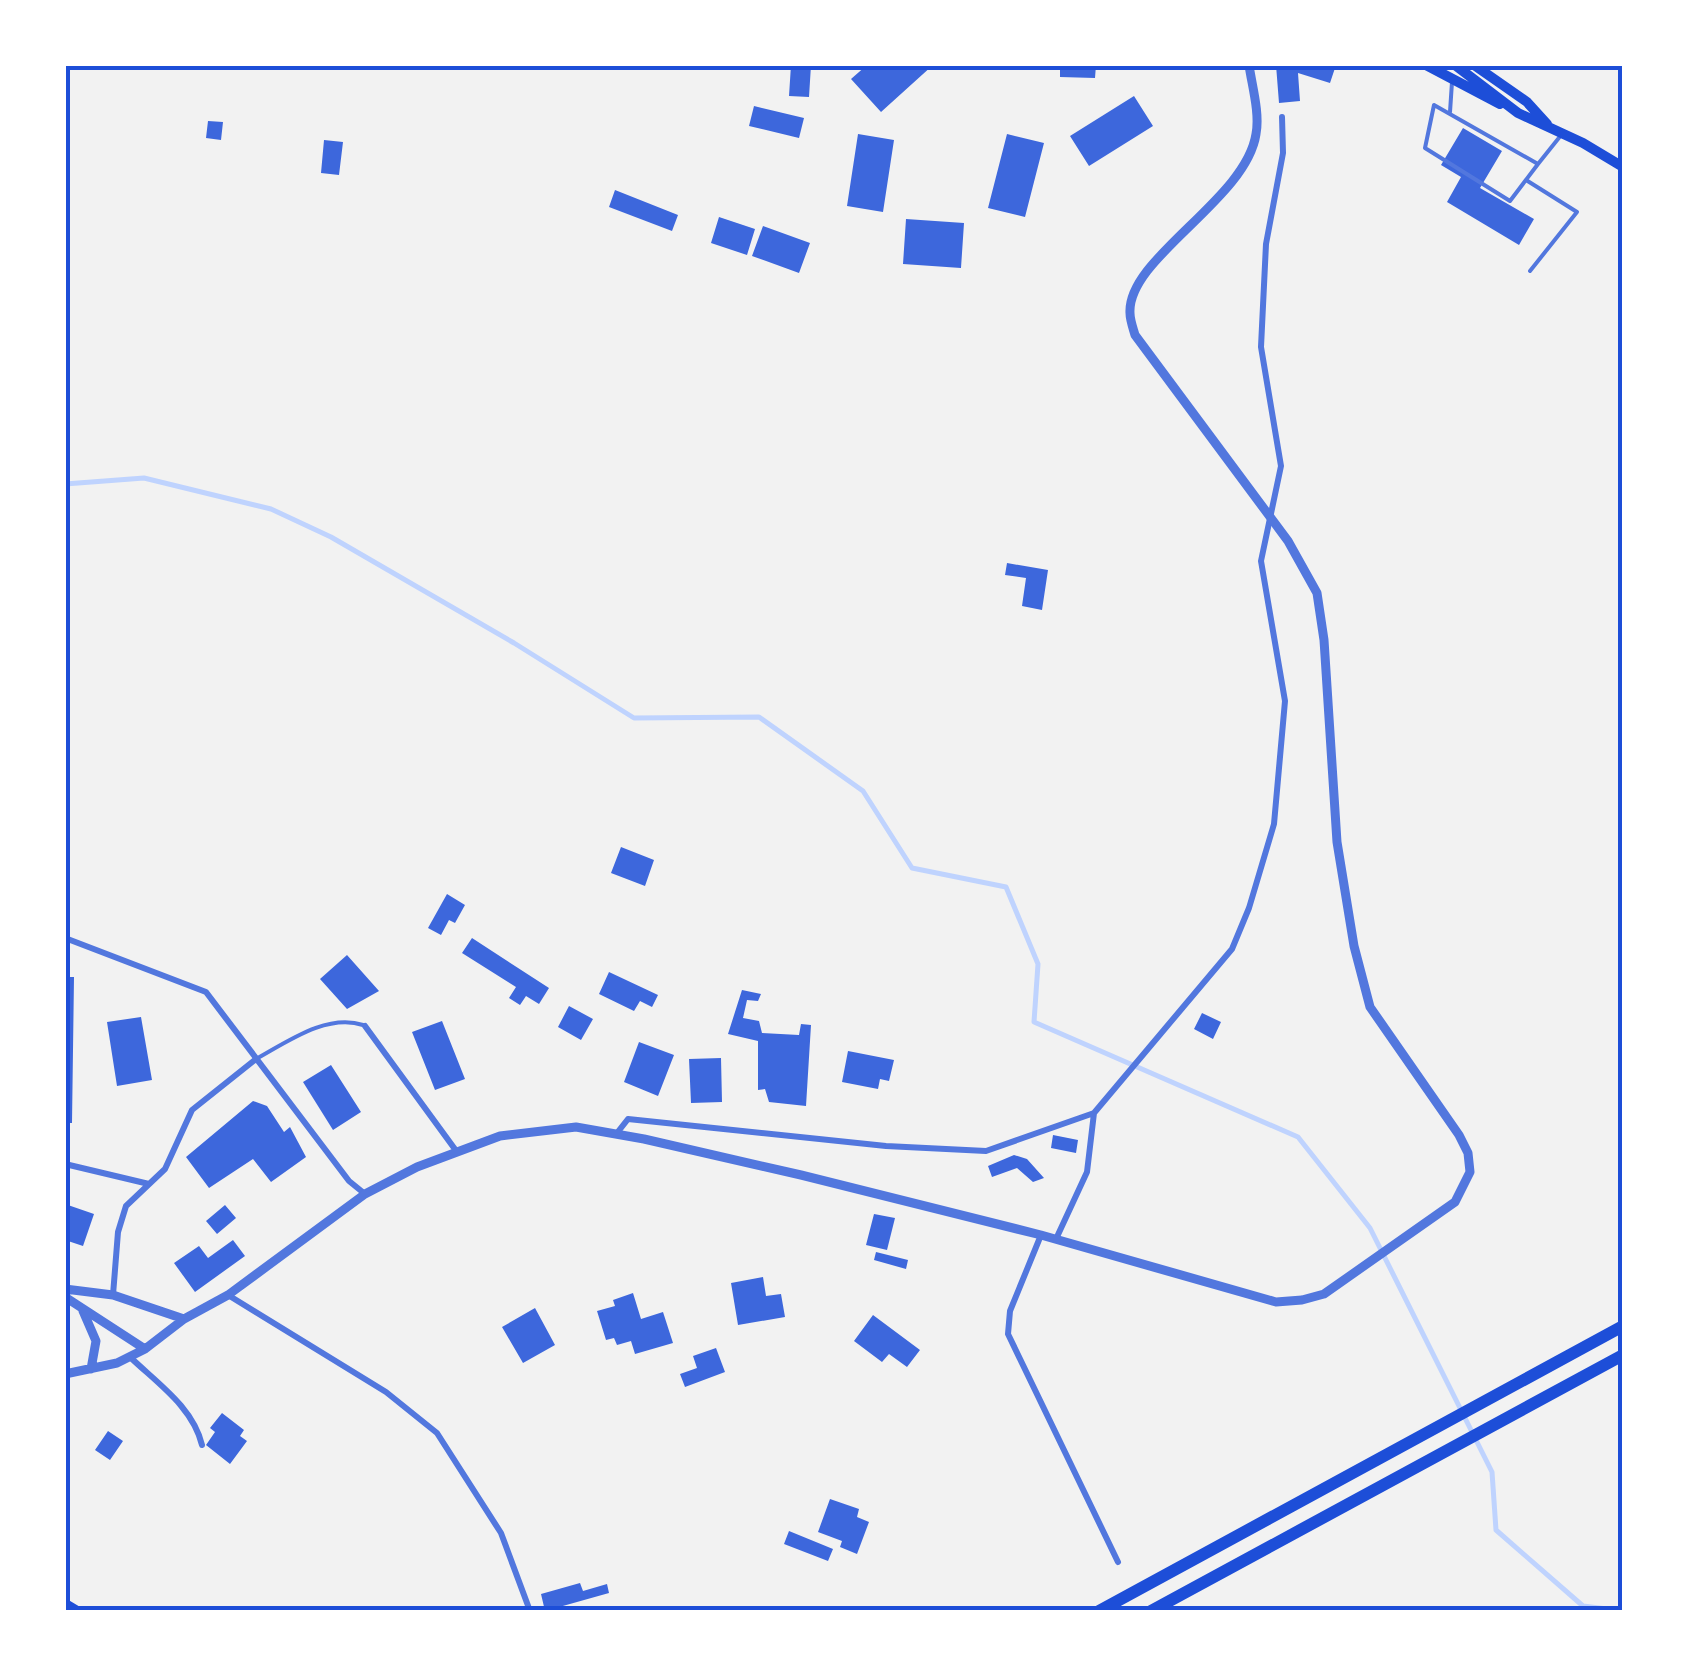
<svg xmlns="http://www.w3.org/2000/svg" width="1688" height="1676" viewBox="0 0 1688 1676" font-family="'Zilla Slab',serif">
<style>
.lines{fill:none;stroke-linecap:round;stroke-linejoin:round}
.stream{stroke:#bfd3fe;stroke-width:5}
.building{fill:#3d67dc}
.service{stroke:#5277de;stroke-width:4}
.minor{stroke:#5277de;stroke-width:6}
.tertiary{stroke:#5277de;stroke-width:9}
.secondary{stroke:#1d4ed8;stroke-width:10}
.motorway{stroke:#1d4ed8;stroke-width:12}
.neatline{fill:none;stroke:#1d4ed8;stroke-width:4}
</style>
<rect width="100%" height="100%" fill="#f2f2f2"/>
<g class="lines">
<path class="stream" d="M65 484 144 478 271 509 331 537 514 643 634 718 759 717 863 791 912 868 1006 887 1038 964 1034 1022 1298 1137 1370 1228 1492 1472 1496 1530 1583 1606 1623 1611"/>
</g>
<path class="building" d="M791 65H811L809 97 789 96Z
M867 65 872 69 876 65H933L881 112 851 79Z
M1060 65H1096L1095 78 1060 77Z
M1276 65H1336L1330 83 1298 73 1300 101 1279 103Z
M1134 96 1153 126 1089 166 1070 136Z
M754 106 804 118 799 138 749 126Z
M208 121 223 122 221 140 206 138Z
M1463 128 1502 151 1480 188 1534 219 1519 245 1447 202 1461 177 1441 165Z
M858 134 894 140 883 212 847 206Z
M1007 134 1044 143 1025 217 988 208Z
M324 140 343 142 339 175 321 173Z
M615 190 678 215 672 231 609 207Z
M719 217 755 229 747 255 711 243Z
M906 219 964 223 961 268 903 264Z
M763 226 810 243 799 273 752 256Z
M1007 563 1048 570 1042 610 1022 606 1026 578 1005 575Z
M621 847 654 860 645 886 611 873Z
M447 894 465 905 455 923 449 920 441 935 428 928Z
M472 938 549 988 539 1004 526 996 520 1005 509 998 516 987 462 953Z
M347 955 379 991 347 1009 320 979Z
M609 972 658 995 652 1007 640 1001 634 1011 599 994Z
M65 977H74L72 1123H65Z
M742 990 761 994 758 1001 747 1000 743 1018 759 1021 762 1033 799 1035 801 1024 811 1025 806 1106 769 1102 765 1089 758 1090V1041L728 1034Z
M569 1006 593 1019 581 1040 558 1027Z
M1202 1013 1221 1022 1213 1039 1194 1029Z
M141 1017 152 1080 117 1086 107 1022Z
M442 1021 465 1079 435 1090 412 1032Z
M639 1042 674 1055 658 1096 624 1082Z
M848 1051 894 1060 889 1081 880 1079 878 1089 842 1082Z
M721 1058 722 1102 691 1103 689 1059Z
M331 1065 361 1112 333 1130 303 1082Z
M253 1101 267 1106 284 1132 290 1127 306 1157 271 1182 253 1159 209 1188 186 1157Z
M1053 1135 1078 1140 1076 1153 1051 1148Z
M1014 1155 1027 1159 1044 1178 1033 1182 1017 1168 992 1177 988 1166Z
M65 1204 94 1214 83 1246 65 1240Z
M225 1205 236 1218 217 1234 206 1221Z
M874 1214 895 1218 887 1250 866 1245Z
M233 1240 245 1256 195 1292 174 1263 199 1246 208 1258Z
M876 1252 908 1260 906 1269 874 1260Z
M763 1277 766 1296 781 1294 785 1317 738 1325 731 1283Z
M633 1293 641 1319 663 1312 673 1343 635 1354 631 1341 617 1345 614 1338 606 1340 597 1311 615 1306 613 1300Z
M535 1308 555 1345 523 1363 502 1327Z
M873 1315 920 1350 907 1367 889 1354 882 1362 854 1341Z
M716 1348 725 1372 685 1387 680 1374 697 1368 693 1356Z
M222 1413 244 1430 240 1436 247 1441 230 1464 206 1445 215 1432 210 1428Z
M108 1431 123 1441 110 1460 95 1450Z
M830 1499 859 1509 857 1517 869 1522 857 1554 840 1547 842 1541 818 1532Z
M789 1531 833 1549 828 1561 784 1544Z
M580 1583 583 1591 607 1584 609 1593 545 1611 541 1594Z"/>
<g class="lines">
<path class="service" d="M1434 105 1538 164 1510 201 1425 148Z
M1450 112 1452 82
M1538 164 1562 134
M1526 180 1577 212 1530 271
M256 1059C287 1042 327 1013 363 1025"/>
<path class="minor" d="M65 938 206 992 349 1181 365 1194
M365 1026 457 1152
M617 1133 628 1119 886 1146 986 1151 1094 1113 1232 949 1249 908 1274 824 1285 701 1261 561 1281 466 1261 347 1266 244 1283 153 1282 117
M65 1164 149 1184
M1041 1235 1010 1311 1008 1334 1118 1562
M1056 1239 1087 1172 1094 1113
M113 1295 118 1232 126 1206 165 1169 192 1110 256 1059
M228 1295 386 1392 437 1433 501 1533 530 1611
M130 1357C157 1383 193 1407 202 1445"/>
<path class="tertiary" d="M65 1289 113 1295 184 1319
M65 1297 145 1349
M83 1311 96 1341 91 1369
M65 1374 117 1363 145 1349 184 1319 228 1295 365 1194 417 1167 500 1136 576 1127 644 1139 801 1175 1041 1235 1276 1302 1302 1300 1324 1294 1455 1202 1470 1172 1468 1153 1459 1135 1370 1007 1354 946 1337 842 1324 640 1317 593 1288 541 1135 335C1133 328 1130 320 1130 313 1127 258 1246 200 1256 134 1260 113 1252 86 1249 65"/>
<path class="secondary" d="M1426 65 1500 104
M1455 65 1518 113 1583 143 1623 167
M1474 65 1527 102 1547 124"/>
<path class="motorway" d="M65 1605 75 1611
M1099 1611 1623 1326
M1151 1611 1623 1355"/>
</g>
<rect width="1688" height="1676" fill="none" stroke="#ffffff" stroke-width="135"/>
<rect x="68" y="68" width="1552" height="1540" class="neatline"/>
</svg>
